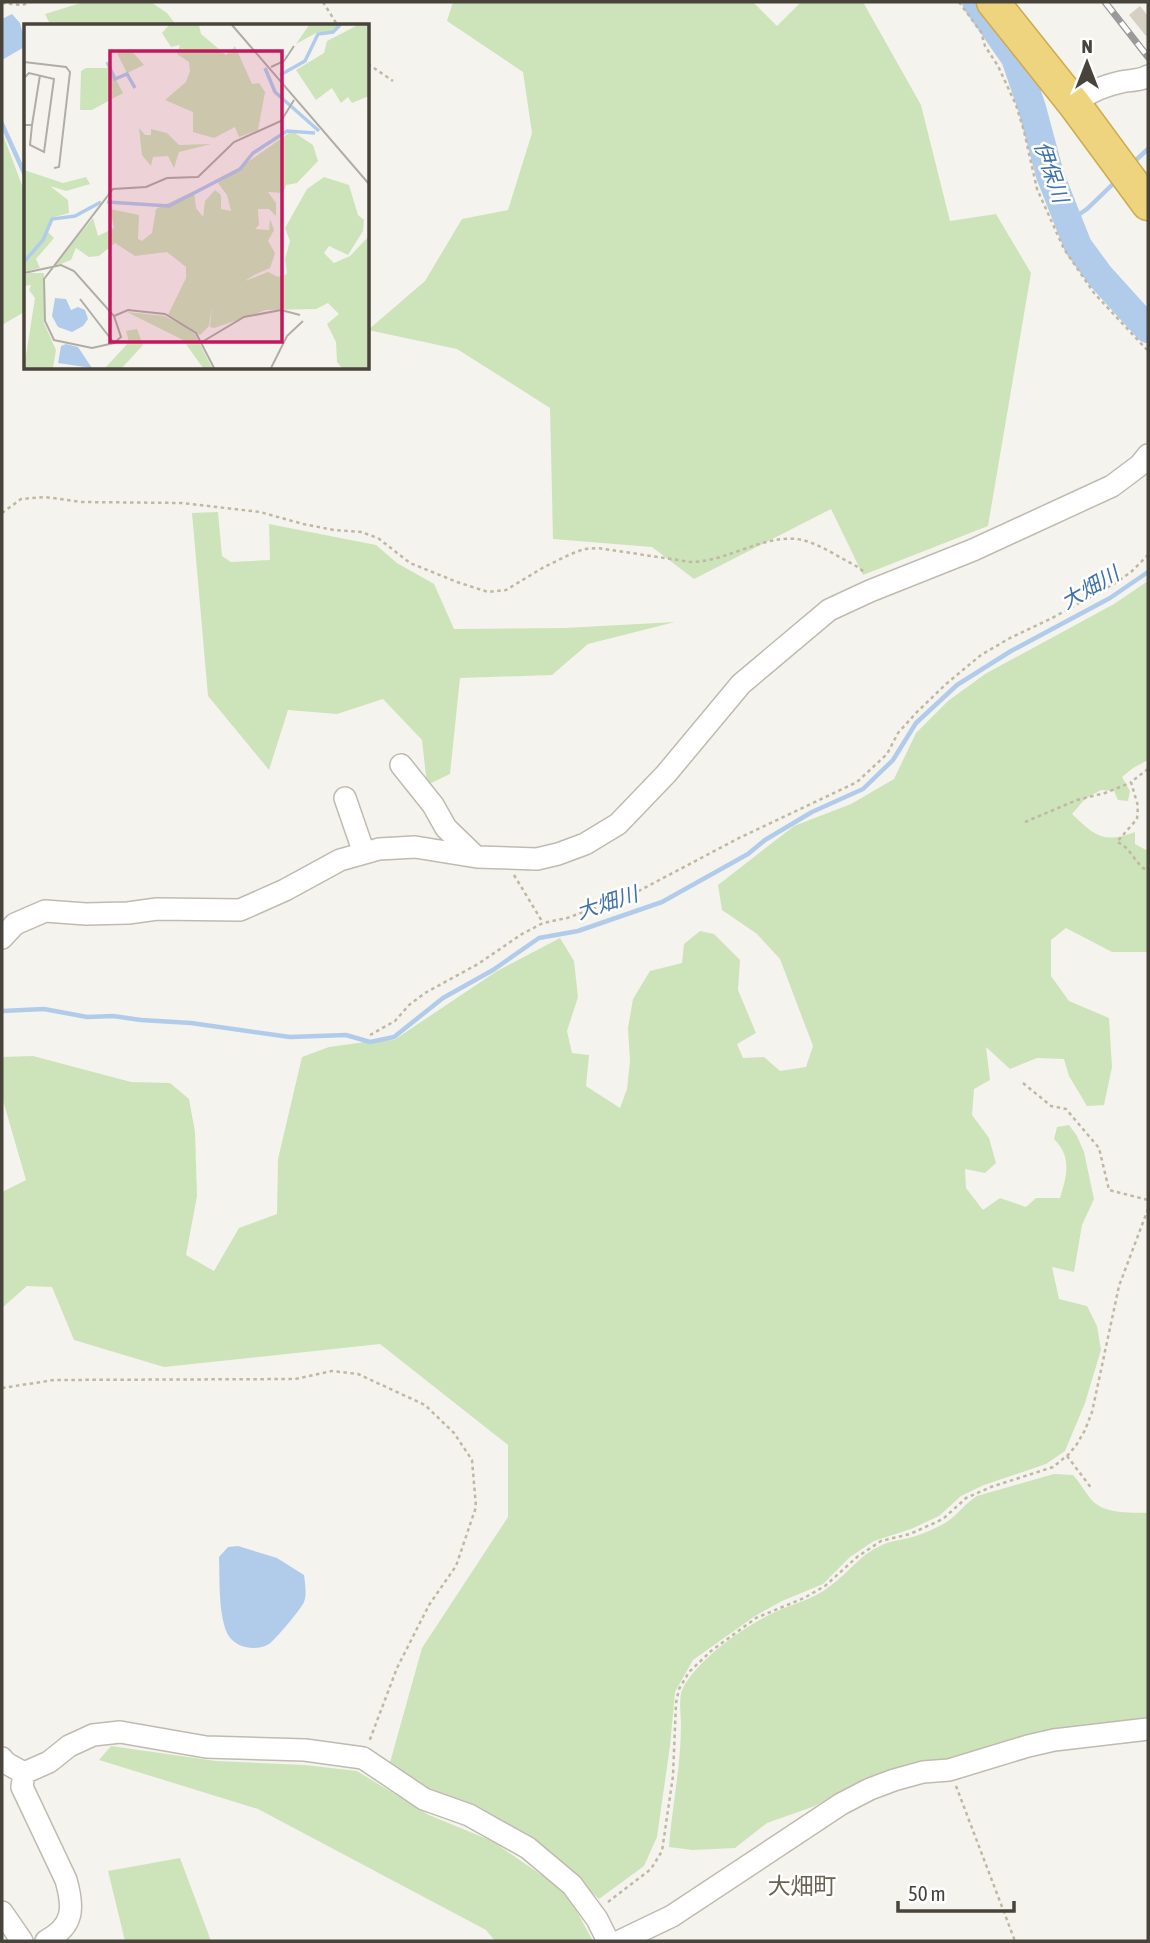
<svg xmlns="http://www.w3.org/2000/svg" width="1150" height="1943" viewBox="0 0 1150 1943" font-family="'Asap Condensed','Noto Sans JP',sans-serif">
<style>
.green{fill:#cde4ba}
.water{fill:#b1ccea}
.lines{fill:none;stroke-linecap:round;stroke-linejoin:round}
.stream{stroke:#b1ccea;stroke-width:4.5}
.river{stroke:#b1ccea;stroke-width:28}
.building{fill:#d5d0c3}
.minor-casing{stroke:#bfbbb0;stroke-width:24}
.highway-casing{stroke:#cdab4e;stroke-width:35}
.path{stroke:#bfb8a3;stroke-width:2.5;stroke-dasharray:3.5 3.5;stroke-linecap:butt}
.minor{stroke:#fff;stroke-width:21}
.highway{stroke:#eed47e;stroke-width:32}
.rail-casing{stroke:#9a9a9a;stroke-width:7}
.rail{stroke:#fff;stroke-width:4.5;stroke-dasharray:13;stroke-linecap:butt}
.labels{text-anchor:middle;stroke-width:5;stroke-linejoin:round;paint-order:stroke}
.water-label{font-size:21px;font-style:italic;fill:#3f72aa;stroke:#fff}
.quarter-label{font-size:23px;fill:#6a6353;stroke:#fff}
.inset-river{fill:none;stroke:#b1ccea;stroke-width:3.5}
.inset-road{fill:none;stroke:#b0ada6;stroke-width:2}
.view{fill:#c2185b;fill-opacity:0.15;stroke:#c2185b;stroke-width:3.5}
.inset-edge{fill:none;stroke:#48443b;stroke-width:3.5}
</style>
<rect width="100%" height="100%" fill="#f5f3ed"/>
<path class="green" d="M84 2H151L167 13 177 26H51L45 14Z
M453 2H753L777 26 801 2H863L921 105 950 221 996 214 1031 273 988 526 863 575 831 509 694 579 652 547 553 539 550 408 457 349 368 330 425 281 462 219 508 210 532 133 523 72 447 21Z
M2 132 26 196V311L2 325Z
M218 512 222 556 231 562 270 560 269 524 376 545 397 563 434 584 454 629 565 628 675 622 588 644 552 675 460 678 450 774 427 785 422 740 383 699 337 714 288 710 269 770 208 696 192 513Z
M1148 581V760L1133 768 1122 777 1130 791 1128 801 1118 800 1114 791 1101 790 1085 799 1072 814C1095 836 1103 844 1135 832V844L1148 851V952H1112L1066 928 1051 940V976L1069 1001 1109 1018 1112 1067 1104 1105 1087 1106 1069 1076 1064 1059 1037 1058 1010 1069 986 1047 990 1080 974 1089 972 1115 989 1138 996 1163 985 1173 965 1169 966 1188 983 1210 1000 1198 1026 1207 1036 1198H1060C1067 1175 1072 1157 1054 1139L1057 1127 1069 1125 1077 1136 1084 1152 1094 1199 1082 1225 1074 1272 1052 1267 1059 1299 1087 1306 1097 1326 1101 1350 1085 1403 1065 1451 1046 1464 984 1485 961 1496 939 1516 911 1529 874 1541 850 1557 823 1584 782 1601 755 1616 693 1660 675 1692 670 1746 657 1837 644 1866 599 1899 538 1844 433 1794 389 1766 422 1648 508 1517V1445L380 1344 164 1367 74 1340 52 1287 27 1286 2 1308V1192L26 1180 2 1097V1057L33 1056 131 1082 170 1083 189 1099 195 1132 197 1196 186 1255 214 1271 239 1228 277 1214 278 1159 302 1057 329 1047 365 1042 394 1040 497 971 560 938 574 961 578 997 567 1031 572 1053 589 1055 586 1086 620 1108 627 1089 630 1061 628 1028 633 999 650 971 682 963 684 944 700 931 714 934 740 960 738 990 756 1033 737 1044 743 1058 764 1057 780 1071 806 1067 813 1046 780 959 757 934 722 910 718 885 794 826 851 804 894 779 916 733 948 701 985 674 1114 604Z
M1054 1474 1073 1475C1080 1483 1084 1490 1090 1498 1103 1515 1129 1512 1148 1513V1719H1136L1038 1733 853 1785 815 1806 767 1823 735 1848 693 1850 669 1847C672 1806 681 1766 681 1725 681 1713 678 1698 683 1688 698 1658 751 1621 782 1609 799 1602 815 1598 830 1586 847 1574 860 1555 880 1546 891 1540 904 1540 916 1536 925 1533 936 1528 945 1523 957 1516 965 1503 977 1496Z
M111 1746 216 1761 305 1765 357 1771 429 1815 492 1841 566 1892 593 1941H495L486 1930 258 1809 99 1760Z
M180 1858 211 1941H125L108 1871Z"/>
<path class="water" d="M12 14 20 23 26 46 2 60V19Z
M238 1546 277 1558 304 1575C305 1582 307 1595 304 1602 302 1608 275 1640 269 1644 256 1652 234 1648 227 1633 218 1612 220 1579 219 1557L228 1547Z"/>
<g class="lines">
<path class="stream" d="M2 124 26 177
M1136 160 1148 149
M1068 222 1087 209 1114 183
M2 1011 44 1009 87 1017 113 1016 141 1020 191 1023 290 1037 346 1035 370 1042 394 1037 443 998 493 970 539 938 578 931 662 902 748 854 765 840 812 812 863 789 893 760 916 723 957 685 1011 651 1110 598 1148 572"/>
<path class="river" d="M976 2 1015 58 1032 108 1050 175 1078 246 1100 276 1148 329"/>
</g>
<path class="building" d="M1140 6 1148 16V34L1146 36 1129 15Z"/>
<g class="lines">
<g class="minor-casing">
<path id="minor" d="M1075 105C1086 92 1104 86 1121 82 1130 80 1140 81 1148 76
M401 765 433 805 446 828 475 856
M345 798 364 853
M2 938 15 924 45 911 86 914 128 913 157 909 240 910 285 890 340 860 379 849 415 847 477 857 537 859 558 854 585 844 618 824 666 774 741 684 829 610 870 591 973 550 1112 486 1140 465 1148 455
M2 1758 6 1763 24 1773
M24 1773 49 1762 69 1746 93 1735 120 1732 206 1747 305 1750 363 1758 424 1799 469 1815 528 1848 572 1885 597 1919 608 1941
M24 1773 22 1787 66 1880C74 1908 74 1926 46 1941
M2 1912 22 1941
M620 1941 672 1916 841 1804 870 1789 894 1780 923 1772 949 1770 1028 1746 1054 1740 1148 1729"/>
</g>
<g class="highway-casing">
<path id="highway" d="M993 2 1075 105 1148 204"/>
</g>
<path class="path" d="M323 2 338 26
M959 2 981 32 985 46 998 66 1016 105 1024 131 1037 189 1064 249 1094 293 1148 351
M2 3 22 5 31 2
M368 64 393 81
M2 513 21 499 45 497 82 502 182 503 260 512 303 524 334 530 361 532 378 538 410 563 457 582 488 592 506 590 544 567 571 554 584 549 598 548 691 562C730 562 772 528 809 542 826 548 842 559 858 567L865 573
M1148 769 1131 782 1138 806 1137 819 1117 842C1131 847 1135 865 1148 871
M1025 822 1077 800 1105 793 1130 783
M514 875 543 923
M370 1035 395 1021 409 1005 425 993 478 964 522 934 543 923 567 918 631 895 739 838 857 782 887 754 898 733 916 713 946 684 981 655 1010 638 1054 617 1117 582 1131 572 1148 555
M1023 1083 1051 1106 1066 1109 1099 1148 1109 1190 1148 1200
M2 1388 54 1380 295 1379 332 1371 358 1374 425 1405 454 1433 472 1460 476 1507 456 1566 429 1605 397 1668 369 1742
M1067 1456 1092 1489
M956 1786 1015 1941
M608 1902 651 1869 662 1851 673 1776 676 1703 679 1689 689 1672 711 1651 756 1618 804 1598 825 1586 857 1557 881 1541 910 1534 943 1519 966 1498 991 1487 1053 1467 1069 1454 1077 1444 1085 1430 1092 1412 1119 1286 1148 1209"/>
<use href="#minor" class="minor"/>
<use href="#highway" class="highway"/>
<g class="rail-casing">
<path id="rail" d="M1105 2 1148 57"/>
</g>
<use href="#rail" class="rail"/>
</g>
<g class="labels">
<g class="water-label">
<text transform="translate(1051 172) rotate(71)" y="7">伊保川</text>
<text transform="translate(1090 588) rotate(-30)" y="7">大畑川</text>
<text transform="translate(607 903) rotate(-18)" y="7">大畑川</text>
</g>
<g class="quarter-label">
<text x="802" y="1894">大畑町</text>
</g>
</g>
<g transform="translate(24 24)">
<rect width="345" height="345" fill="#f5f3ed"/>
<path d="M145 1H175L177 10 202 31 211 22 228 60 235 59 241 68 234 106 215 113 211 103 190 114 169 108V88L141 76 162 58 166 47 165 38 153 30 156 21 147 23 138 9ZM285 1H316L307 9 294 8 272 20ZM334 1H345V72L328 79 324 73 317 79 308 64 292 76 272 46 300 29 303 17ZM106 25 120 41 103 49 93 29ZM62 44H86L99 69 68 86H56L57 47ZM115 104 121 111H127V105L143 109 155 121 187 120 155 128 150 144 144 132 129 133 127 142 118 131ZM268 107 289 121 294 137 273 159 262 161 259 169 244 168 252 179V192L245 185H234L235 201 231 205 245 206 246 195 250 206 244 217 251 229 246 244 230 251 221 257 244 248 254 253 263 250 261 235 266 217 261 204 283 165 300 153 325 161 334 191 340 196 339 207 324 231 305 222 300 229 310 239 326 232 345 212V344H318L313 338 312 318 303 300 315 290 304 279 292 285 242 286 190 304 186 303 188 282 185 302 176 311 144 291 162 254V243L143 228 111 232 91 219 75 232 65 233 52 224 47 236 29 243 69 194 74 212 90 204 86 185 115 191 114 215 118 217 128 209 132 185 170 167 172 184 179 193 181 177 191 166 197 171V185L207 187 203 171 194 159ZM0 146 39 159 62 153 66 160 42 167 26 162 44 176 45 189 27 194 23 207 30 214 12 235 16 244 0 248ZM5 249H20V299L32 326 29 344H0L11 274 5 266 7 261 0 262V251ZM103 288 140 292 160 302 171 310 188 344H179L159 316ZM113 305 119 321 98 344H81L105 318 102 307Z" fill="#cde4ba"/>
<path d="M31 274 42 275 47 286 54 283 61 286 64 295 59 302 48 308 34 303 28 292ZM42 320 54 323 68 344 34 339 37 322Z" fill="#b1ccea"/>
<path class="inset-river" d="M83 38 91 55 103 50 111 64M241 44 251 68 295 107M256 51 281 37 294 10 309 8 316 1M83 178 145 182 216 145 229 129 263 107 291 109M0 238 19 216 28 195 51 192 77 178"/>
<path class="inset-road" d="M208 1 345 160M0 38 42 43 46 48 35 143 30 144M247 43 260 37 270 22M0 54 5 49 30 55 20 128 6 121 8 101H0M8 101 16 51M0 249 37 241 50 247 90 292 97 313 90 319M56 275 90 319 68 324 30 316 21 297 20 255 89 165 122 163 143 154 174 153 210 118 257 97 270 76M90 292 104 286 141 290 172 309 190 344M178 318 220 293 257 286 276 291M247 344 263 312 279 297"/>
<path class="view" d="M86 27H258V318H86Z"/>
<rect width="345" height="345" class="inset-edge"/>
</g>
<rect width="1150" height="1943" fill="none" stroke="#48443b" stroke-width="7"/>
<g transform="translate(1087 63)" stroke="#ffffff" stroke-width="5" paint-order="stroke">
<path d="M0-5L12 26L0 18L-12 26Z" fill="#48443b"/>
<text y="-10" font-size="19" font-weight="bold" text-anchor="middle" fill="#48443b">N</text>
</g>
<path d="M898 1901v10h116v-10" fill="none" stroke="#48443b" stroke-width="3.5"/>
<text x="908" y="1901" font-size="21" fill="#48443b" stroke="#ffffff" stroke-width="5" paint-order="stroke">50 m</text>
</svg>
